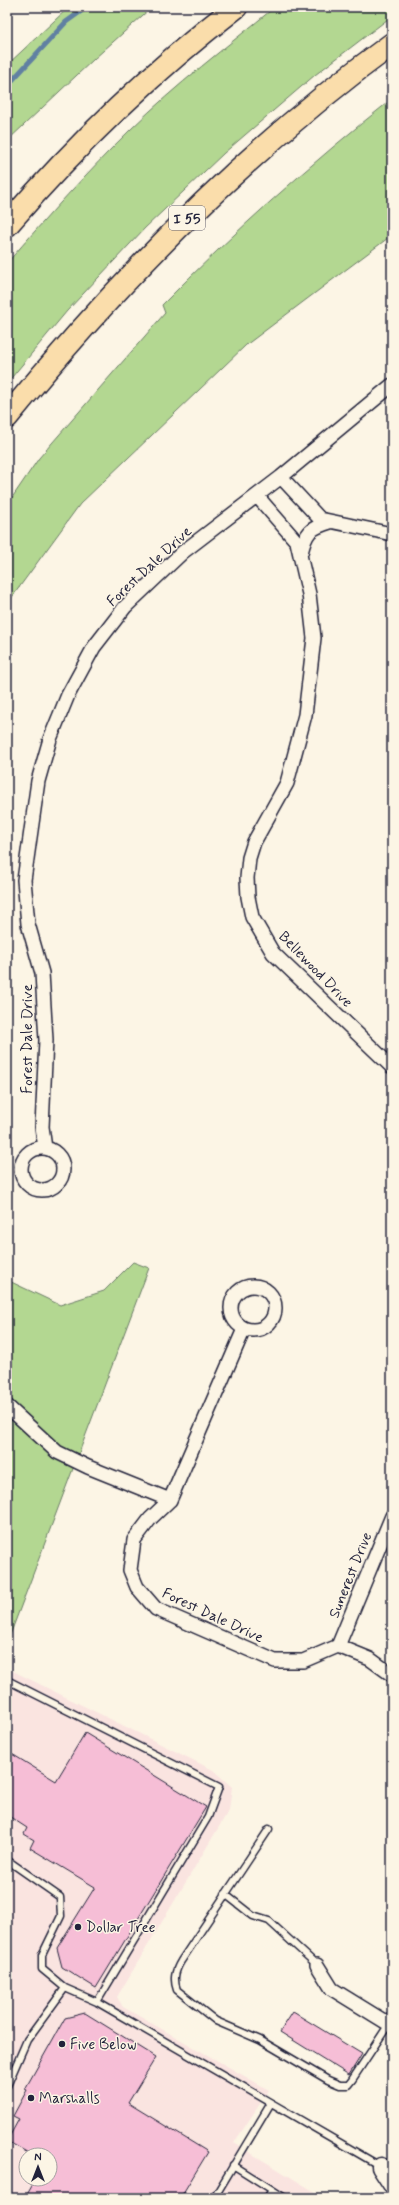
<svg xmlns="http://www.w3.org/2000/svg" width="399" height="2205" viewBox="0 0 399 2205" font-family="Mynerve,sans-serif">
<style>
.built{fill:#fae4e0;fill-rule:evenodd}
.green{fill:#b3d791;stroke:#6a7c66}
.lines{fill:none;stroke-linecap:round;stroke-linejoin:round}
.stream{stroke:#6080a2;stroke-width:5}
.building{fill:#f6bed6;stroke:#22223b}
.service-casing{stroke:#22223b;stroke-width:9}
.minor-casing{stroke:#22223b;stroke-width:16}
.secondary-casing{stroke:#22223b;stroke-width:21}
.motorway-casing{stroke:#22223b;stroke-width:25}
.service{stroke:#fcf5e5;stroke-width:6}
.minor{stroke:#fcf5e5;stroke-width:13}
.secondary{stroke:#fcf5e5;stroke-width:18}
.motorway{stroke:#faddab;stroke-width:22}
.poi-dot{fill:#22223b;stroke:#fcf5e5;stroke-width:1.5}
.labels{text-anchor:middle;stroke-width:3;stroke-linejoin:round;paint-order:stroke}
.shield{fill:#fcf5e5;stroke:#63616e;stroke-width:1}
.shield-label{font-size:14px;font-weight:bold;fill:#22223b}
.street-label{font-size:15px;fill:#22223b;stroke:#fcf5e5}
.poi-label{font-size:15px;fill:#22223b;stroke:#fcf5e5;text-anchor:start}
</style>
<rect width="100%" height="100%" fill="#fcf5e5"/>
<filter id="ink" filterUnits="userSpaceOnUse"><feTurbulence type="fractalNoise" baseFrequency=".025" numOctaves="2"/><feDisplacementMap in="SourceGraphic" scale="8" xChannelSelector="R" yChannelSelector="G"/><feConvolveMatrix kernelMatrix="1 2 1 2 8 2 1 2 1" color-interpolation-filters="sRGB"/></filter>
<g filter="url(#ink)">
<path class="built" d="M7 1668 213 1770 232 1787 229 1810 117 1997 123 2007 269 2090 234 2143 325 2198H7ZM26 2155H50V2179H26Z"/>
<path class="green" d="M69 7H152L94 59 7 141V65Z
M275 7H392V16L315 75 224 153 145 228 67 311 7 383V263C47 217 87 172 131 129 176 85 226 47 275 7Z
M392 99V235L246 345 80 504 7 604V505L39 458 165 313 162 305C234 232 311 163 392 99Z
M133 1262 149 1268 7 1643V1280L60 1305 104 1291Z"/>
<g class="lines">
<path class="stream" d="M7 86 66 22 87 7"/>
</g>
<path class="building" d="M85 1733 206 1807 96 1988 62 1967 57 1948 95 1887 30 1848 34 1840 24 1834 27 1828 7 1815V1751L56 1781Z
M293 2012 362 2054 349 2075 280 2032Z
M85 2013 156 2057 128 2103 208 2152 180 2198H25L36 2179H50V2155H32L7 2141 19 2119 13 2116 27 2090 25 2089 65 2018Z"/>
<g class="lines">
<g class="service-casing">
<path id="service" d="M7 1680 219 1787 208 1817 97 2002
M269 1829 181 1961C175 1971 173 1979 177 1990L216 2021 260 2040 328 2080 340 2085H348L352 2080 389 2024
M7 1860 60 1897 61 1916 42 1955V1969L65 1988
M225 1894 253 1916 269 1921 317 1965
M7 2086 27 2040 65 1988 97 2002 380 2166
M233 2165 285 2198
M214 2198 271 2103
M267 2198 272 2190"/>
</g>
<g class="minor-casing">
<path id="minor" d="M281 477 320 519 392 534
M257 496 297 542 309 594 314 638 305 715 287 783 254 842 249 858 247 878 248 897 252 917 273 953 392 1067
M301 553C306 532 310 528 330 522
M45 1148 42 1127 46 1040 42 973 28 924 24 880 38 781 50 739 68 695 94 647 125 607 183 552 281 477 392 385
M21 1169a21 21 0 1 1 42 0a21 21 0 1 1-42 0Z
M231 1308a22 22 0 1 1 44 0a22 22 0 1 1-44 0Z
M244 1329 170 1500 150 1519 134 1540 130 1570 137 1587 156 1609 275 1661H303L338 1646 370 1659 392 1675
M7 1406 57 1452 88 1467 170 1500
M338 1646 392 1516
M317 1965 332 1989 392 2026"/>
</g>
<g class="secondary-casing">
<path id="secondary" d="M381 2167 392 2184"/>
</g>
<g class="motorway-casing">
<path id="motorway" d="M7 225C76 145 153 71 236 7
M7 417C120 279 247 149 392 44"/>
</g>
<use href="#service" class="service"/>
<use href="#minor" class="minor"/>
<use href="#secondary" class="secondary"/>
<use href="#motorway" class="motorway"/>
</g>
</g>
<g class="poi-dot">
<circle cx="78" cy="1927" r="4"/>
<circle cx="62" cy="2044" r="4"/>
<circle cx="31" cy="2098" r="4"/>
</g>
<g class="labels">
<rect class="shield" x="169" y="206" width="36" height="24" rx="3"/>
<g class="shield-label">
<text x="187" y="223">I 55</text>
</g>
<g class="street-label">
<text transform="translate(149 566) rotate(-43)" y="5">Forest Dale Drive</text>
<text transform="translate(316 969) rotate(46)" y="5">Bellewood Drive</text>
<text transform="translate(27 1039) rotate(-90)" y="5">Forest Dale Drive</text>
<text transform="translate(350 1575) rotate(-68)" y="5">Sunerest Drive</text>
<text transform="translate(213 1615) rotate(25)" y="5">Forest Dale Drive</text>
</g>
<g class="poi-label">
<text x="86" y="1932">Dollar Tree</text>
<text x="70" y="2049">Five Below</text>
<text x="39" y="2103">Marshalls</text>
</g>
</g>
<rect width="399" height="2205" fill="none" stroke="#fcf5e5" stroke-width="24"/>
<rect x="12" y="12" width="375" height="2181" fill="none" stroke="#22223b" stroke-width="1.5" filter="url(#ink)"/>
<g transform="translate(38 2167)"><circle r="19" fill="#fcf5e5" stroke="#a5a1a1"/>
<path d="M0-3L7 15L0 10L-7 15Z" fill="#22223b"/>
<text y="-6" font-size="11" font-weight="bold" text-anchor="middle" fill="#22223b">N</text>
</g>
</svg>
